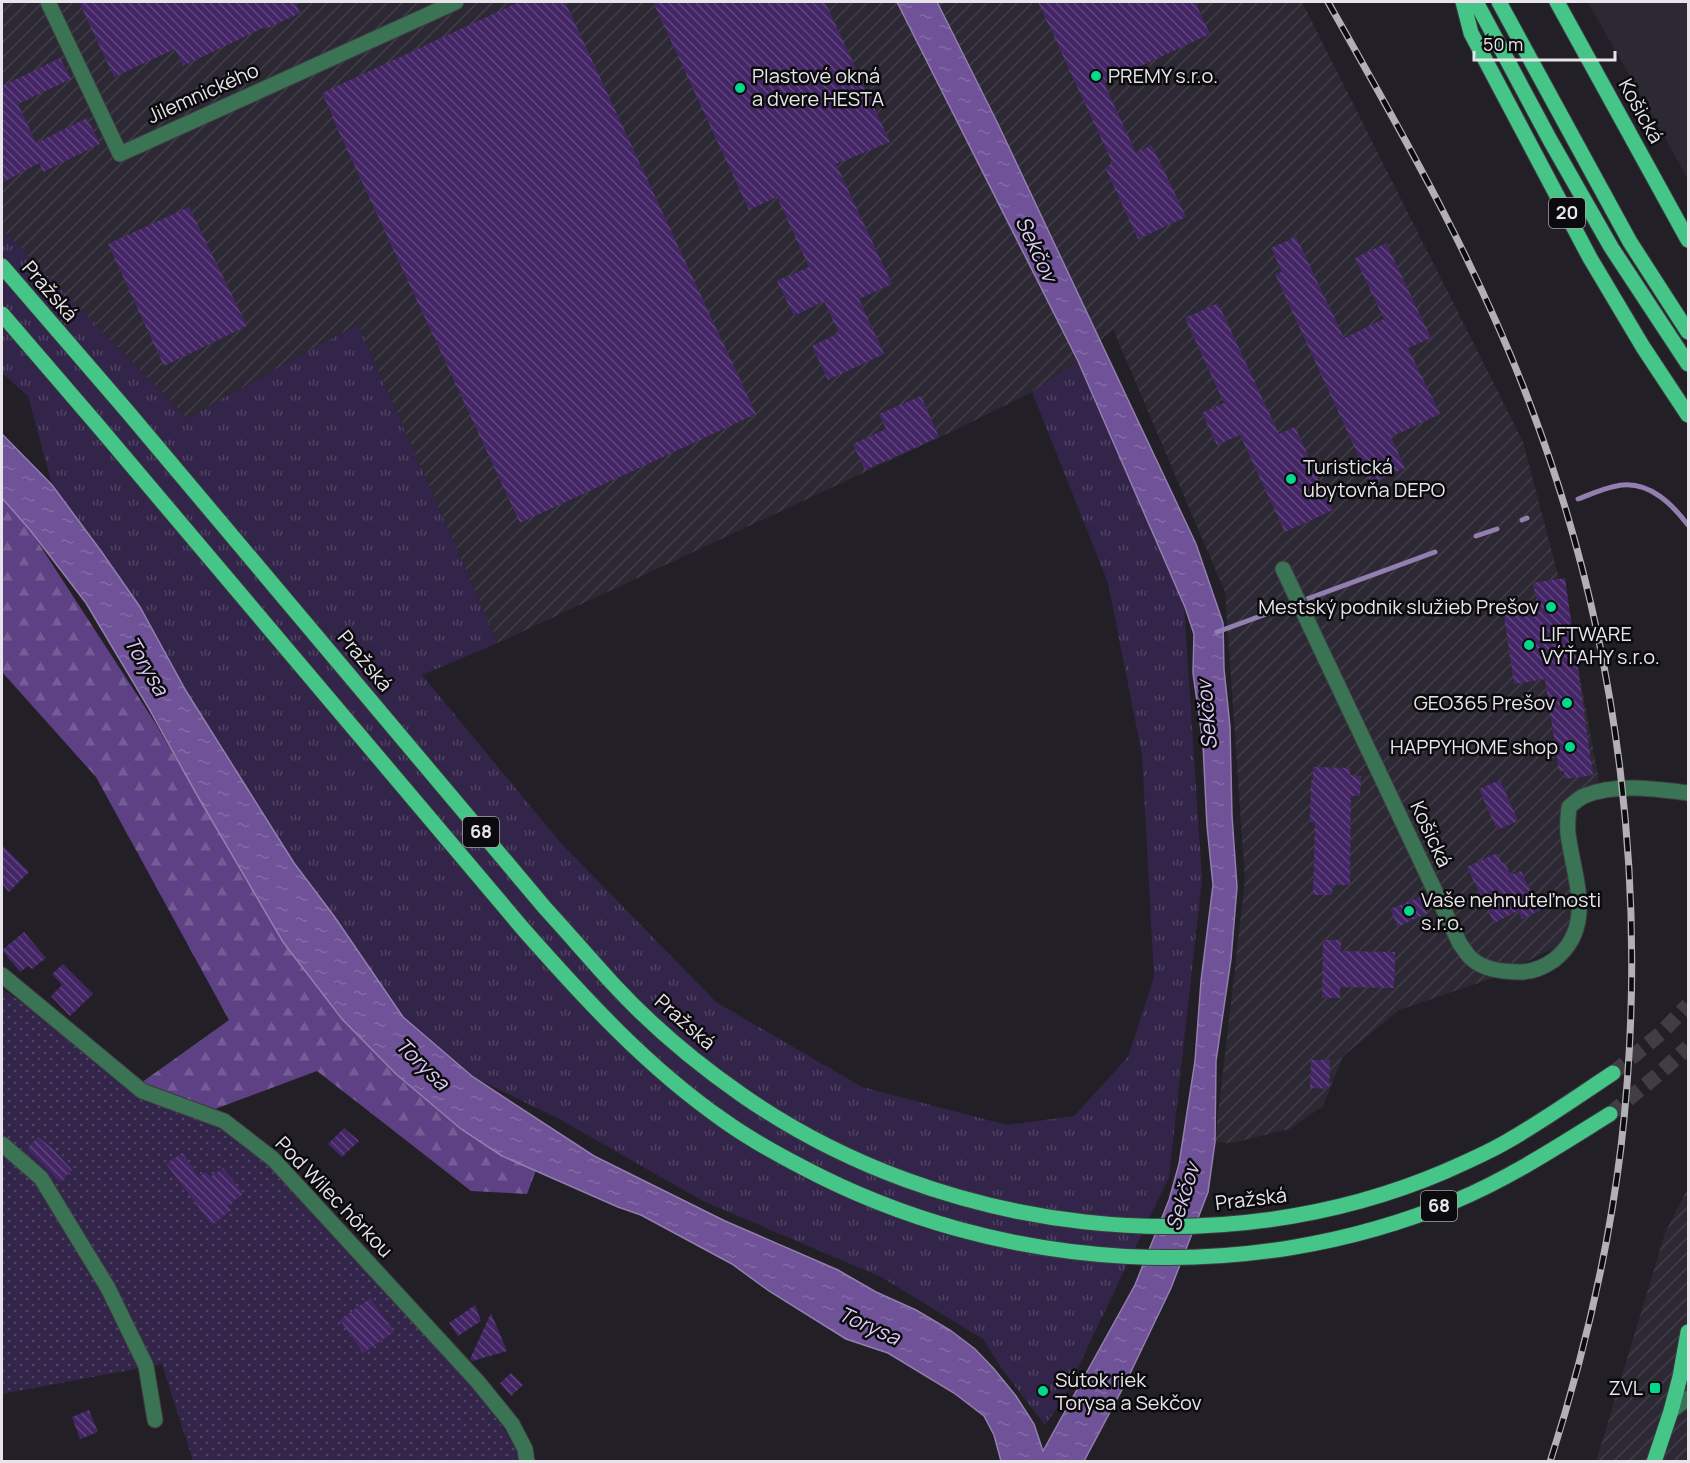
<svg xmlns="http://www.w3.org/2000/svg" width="1690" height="1463" viewBox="0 0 1690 1463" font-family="Manrope,sans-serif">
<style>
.built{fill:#2d2934}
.industrial{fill:url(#industrial-furrows)}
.grass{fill:url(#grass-tufts)}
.forest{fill:url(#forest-firs)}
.garden{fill:url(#garden-dots)}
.water{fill:url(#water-ripples);stroke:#937eb0;stroke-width:1.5}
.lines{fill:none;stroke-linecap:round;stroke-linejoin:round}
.stream{stroke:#937eb0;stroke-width:5}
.building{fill:url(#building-back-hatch)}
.major-tunnel{stroke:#403e43;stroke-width:15;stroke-dasharray:15 8;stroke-linecap:butt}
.minor-casing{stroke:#3e3c41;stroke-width:17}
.major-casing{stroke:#3e3c41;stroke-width:17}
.minor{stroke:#3b7355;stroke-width:15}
.major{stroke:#45c688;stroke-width:15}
.rail-casing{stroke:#b2b0b5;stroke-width:7}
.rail{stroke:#0b0a0d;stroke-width:4.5;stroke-dasharray:14;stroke-linecap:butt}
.poi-dot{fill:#04d98b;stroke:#0b0a0d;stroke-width:2}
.labels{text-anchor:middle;stroke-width:5;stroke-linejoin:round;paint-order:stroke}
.shield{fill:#0b0a0d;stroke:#a5a3a7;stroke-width:1.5}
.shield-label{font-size:18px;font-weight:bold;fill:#e7e5e9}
.poi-label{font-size:20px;fill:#e7e5e9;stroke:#0b0a0d;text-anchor:start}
.street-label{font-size:20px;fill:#e7e5e9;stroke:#0b0a0d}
.water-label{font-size:21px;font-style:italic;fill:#d8caf1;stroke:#0b0a0d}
</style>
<defs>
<pattern id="industrial-furrows" width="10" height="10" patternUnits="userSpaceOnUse" patternTransform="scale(1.5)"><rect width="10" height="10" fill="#2d2934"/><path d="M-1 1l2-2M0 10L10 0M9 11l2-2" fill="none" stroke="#413e48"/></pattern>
<pattern id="grass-tufts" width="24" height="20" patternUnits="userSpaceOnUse" patternTransform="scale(1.5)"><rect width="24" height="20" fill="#332449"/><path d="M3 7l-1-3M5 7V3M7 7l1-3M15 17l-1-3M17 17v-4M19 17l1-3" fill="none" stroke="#514463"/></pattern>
<pattern id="forest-firs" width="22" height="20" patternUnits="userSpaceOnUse" patternTransform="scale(1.5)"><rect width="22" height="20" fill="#5e4184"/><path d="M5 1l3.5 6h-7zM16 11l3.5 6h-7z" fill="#755c95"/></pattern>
<pattern id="garden-dots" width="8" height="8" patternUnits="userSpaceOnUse" patternTransform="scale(1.5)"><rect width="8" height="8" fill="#332449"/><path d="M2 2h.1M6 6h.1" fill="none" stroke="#514463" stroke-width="1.8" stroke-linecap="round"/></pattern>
<pattern id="water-ripples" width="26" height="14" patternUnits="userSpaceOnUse" patternTransform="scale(1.5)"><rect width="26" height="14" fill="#6f5297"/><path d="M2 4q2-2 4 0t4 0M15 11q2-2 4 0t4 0" fill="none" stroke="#846ba6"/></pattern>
<pattern id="building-back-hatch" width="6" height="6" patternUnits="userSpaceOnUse" patternTransform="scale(1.5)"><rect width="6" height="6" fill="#442667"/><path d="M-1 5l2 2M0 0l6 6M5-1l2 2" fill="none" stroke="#5f457d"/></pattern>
</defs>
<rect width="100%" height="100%" fill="#222026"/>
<path class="built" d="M1588 2H1688V179Z"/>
<path class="industrial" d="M2 2H1302L1523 442 1569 617 1600 787 1569 798 1579 936 1493 978 1399 1010 1343 1056 1323 1106 1290 1129 1232 1143 1215 1142 1245 880 1225 592 1113 329 1078 361 1032 392 951 432 498 643 358 324 187 418 2 229Z
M1688 1188V1461L1596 1462 1665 1233Z"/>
<path class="grass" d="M2 229 187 418 358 324 498 643 422 675 560 842 716 1002 862 1087 1007 1125 1074 1116 1128 1057 1154 977 1142 755 1108 583 1032 392 1078 361 1184 604 1202 879 1169 1177 1062 1401 1045 1425 1002 1369 983 1339 881 1277 703 1201 561 1120 473 1077 403 1017 334 916 294 863 186 691 140 607 101 551 52 485 28 396 2 373Z"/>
<path class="forest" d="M2 497 30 530 154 721 283 942 342 1019 396 1074 461 1129 502 1156 536 1170 527 1194 471 1191 317 1071 215 1109 138 1085 229 1020 96 777 2 672Z"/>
<path class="garden" d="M2 989 47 1020 111 1076 215 1109 473 1387 518 1448 520 1461H193L162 1364 2 1394Z"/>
<path class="water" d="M897 2H937L997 122 1196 544 1223 623 1224 669 1230 727 1232 816 1237 887 1231 959 1216 1061 1215 1142 1208 1192 1171 1288 1125 1384 1084 1461H1001L994 1435 984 1416 954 1393 888 1353 846 1339 769 1291 732 1264 641 1215 618 1207 502 1156 461 1129 396 1074 342 1019 283 942 197 795 148 707 86 603 30 530 2 498V434L52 485 101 551 140 607 186 691 294 863 334 916 403 1017 473 1077 594 1156 725 1221 838 1270 876 1292 916 1310 950 1330 975 1349 994 1369 1016 1396 1034 1424 1043 1451 1135 1285 1169 1200 1179 1164 1195 1061 1201 981 1213 885 1207 826 1203 744 1193 673 1194 634 1185 607 1078 361Z"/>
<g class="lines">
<path class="stream" d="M1578 499C1592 494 1608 486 1623 485 1651 483 1672 504 1688 525
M1522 520 1527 518
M1476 536 1497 529
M1217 632 1435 552"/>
</g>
<path class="building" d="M79 2H295L300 13 266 29 265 27 183 66 175 49 114 77Z
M519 2H565L756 414 520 523 332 117H333L322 93Z
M653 2H825L890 142 836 164 892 284 859 299 884 354 828 380 812 346 839 333 824 301 794 316 777 281 809 267 777 197 749 210Z
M1038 2H1195L1210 34 1104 83 1136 153 1152 145 1186 217 1138 239 1105 167 1113 164Z
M60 58 71 79 18 104 36 143 87 118 100 144 43 172 39 163 2 183V86Z
M189 207 247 326 164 366 108 244Z
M1296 237 1344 338 1384 319 1355 258 1386 243 1431 338 1408 348 1440 414 1391 437 1405 468 1371 483 1275 274 1282 272 1271 248Z
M1218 303 1279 434 1295 427 1333 510 1285 532 1240 435 1217 445 1202 413 1224 403 1185 318Z
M921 396 939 437 865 470 853 444 886 429 879 414Z
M1565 578 1593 775 1565 779 1564 771H1559L1545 679 1514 684 1504 615 1538 610 1533 583Z
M1313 767 1350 768V775L1361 776 1360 796H1351L1350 885H1332V895H1313L1315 822H1310L1311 781 1313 780Z
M1500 780 1518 821 1497 830 1479 789Z
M2 845 29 872 9 892 2 884Z
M1497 853 1502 863 1504 862 1511 875 1521 871 1540 910 1522 919 1518 911 1494 923 1467 867Z
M1420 897 1427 913 1398 927 1390 909Z
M24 932 46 958 32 969 28 966 20 972 2 950Z
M1323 940H1341V951L1395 952 1394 988 1340 987V998H1322Z
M63 964 93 994 70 1016 51 996 62 985 52 974Z
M1311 1060H1330L1329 1089 1310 1088Z
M344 1128 359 1141 342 1157 328 1144Z
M38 1137 54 1150 72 1170 60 1182 27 1148Z
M182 1153 199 1177 206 1172 210 1177 223 1168 243 1194 227 1205 231 1210 212 1225 166 1164Z
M370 1298 394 1332 363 1353 340 1320Z
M475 1305 481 1321 458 1336 449 1323Z
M491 1313 507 1351 472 1361 470 1359Z
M511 1373 523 1385 511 1396 500 1383Z
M89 1410 98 1432 80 1439 72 1417Z"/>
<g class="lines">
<path class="major-tunnel" d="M1613 1073 1660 1034 1688 1005
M1610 1114 1660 1073 1688 1047"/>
<g class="minor-casing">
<path id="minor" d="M48 2 120 154 456 2
M1283 569 1460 944C1464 949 1467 955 1472 959 1484 970 1504 972 1520 972 1532 972 1544 967 1554 960 1596 927 1574 879 1568 834 1567 825 1568 816 1569 807 1574 803 1579 798 1584 796 1616 783 1656 789 1688 793
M2 975 142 1091 224 1121 273 1159 478 1382 512 1424 525 1449 527 1462
M2 1144 41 1178 108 1288 146 1366 155 1420
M1671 1411 1688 1398"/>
</g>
<g class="major-casing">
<path id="major" d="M1463 2 1471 33 1590 258 1643 347 1688 415
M1476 2 1550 140 1611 247 1688 364
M1499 2 1630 242 1688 332
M1557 2 1688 240
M2 266 127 411 545 908C568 933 590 959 614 985 651 1025 696 1063 742 1095 943 1235 1220 1268 1446 1171 1466 1162 1487 1153 1506 1142 1543 1121 1578 1096 1613 1073
M2 314 100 428 524 930C585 999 647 1067 723 1120 748 1138 775 1153 802 1167 1002 1273 1246 1288 1455 1201 1510 1178 1560 1145 1610 1114
M1654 1462 1671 1411 1680 1377 1688 1332"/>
</g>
<use href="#minor" class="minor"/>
<use href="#major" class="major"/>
<g class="rail-casing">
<path id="rail" d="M1328 2C1402 133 1478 265 1531 407 1620 642 1650 897 1621 1147 1608 1254 1583 1359 1550 1462"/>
</g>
<use href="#rail" class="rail"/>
</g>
<g class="poi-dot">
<circle cx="1096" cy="76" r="6"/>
<circle cx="740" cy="88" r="6"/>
<circle cx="1291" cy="479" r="6"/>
<circle cx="1551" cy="607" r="6"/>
<circle cx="1529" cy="645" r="6"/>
<circle cx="1567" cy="703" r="6"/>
<circle cx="1570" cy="747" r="6"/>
<circle cx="1409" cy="911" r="6"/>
<rect x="1649" y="1382" width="12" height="12" rx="3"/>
<circle cx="1043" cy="1391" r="6"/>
</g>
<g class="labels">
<g class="shield">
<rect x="1549" y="198" width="36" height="30" rx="4.5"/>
<rect x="463" y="817" width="36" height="30" rx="4.5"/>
<rect x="1421" y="1191" width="36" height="30" rx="4.5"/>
</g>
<g class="shield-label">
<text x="1567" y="219">20</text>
<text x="481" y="838">68</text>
<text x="1439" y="1212">68</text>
</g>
<g class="poi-label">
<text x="752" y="83">Plastové okná<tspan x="752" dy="23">a dvere HESTA</tspan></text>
<text x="1108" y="83">PREMY s.r.o.</text>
<text x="1303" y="474">Turistická<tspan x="1303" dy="23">ubytovňa DEPO</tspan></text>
<text x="1539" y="614" text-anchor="end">Mestský podnik služieb Prešov</text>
<text x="1541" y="641">LIFTWARE<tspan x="1541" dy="23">VÝŤAHY s.r.o.</tspan></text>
<text x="1555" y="710" text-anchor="end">GEO365 Prešov</text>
<text x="1558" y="754" text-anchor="end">HAPPYHOME shop</text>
<text x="1421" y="907">Vaše nehnuteľnosti<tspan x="1421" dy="23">s.r.o.</tspan></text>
<text x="1055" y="1387">Sútok riek<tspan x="1055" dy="23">Torysa a Sekčov</tspan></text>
<text x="1643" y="1395" text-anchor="end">ZVL</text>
</g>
<g class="street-label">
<text transform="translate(203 93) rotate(-24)" y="7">Jilemnického</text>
<text transform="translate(1641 111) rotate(61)" y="7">Košická</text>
<text transform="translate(50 291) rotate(49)" y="7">Pražská</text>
<text transform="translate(365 661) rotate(50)" y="7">Pražská</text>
<text transform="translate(1431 834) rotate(65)" y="7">Košická</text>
<text transform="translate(685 1022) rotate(41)" y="7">Pražská</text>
<text transform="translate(334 1197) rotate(46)" y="7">Pod Wilec hôrkou</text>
<text transform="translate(1251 1199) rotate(-7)" y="7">Pražská</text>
</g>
<g class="water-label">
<text transform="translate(1036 249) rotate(65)" y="7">Sekčov</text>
<text transform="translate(146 666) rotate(59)" y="7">Torysa</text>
<text transform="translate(1207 715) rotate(-95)" y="7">Sekčov</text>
<text transform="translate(422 1064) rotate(44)" y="7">Torysa</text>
<text transform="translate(1183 1197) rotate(-73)" y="7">Sekčov</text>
<text transform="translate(869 1326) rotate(24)" y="7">Torysa</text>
</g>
</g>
<rect width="1690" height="1463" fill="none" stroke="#e7e5e9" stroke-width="6"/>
<path d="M1474 51v9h141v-9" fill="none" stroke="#e7e5e9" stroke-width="3"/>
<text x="1483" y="51" font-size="18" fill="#e7e5e9" stroke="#0b0a0d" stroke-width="4.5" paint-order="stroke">50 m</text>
</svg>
